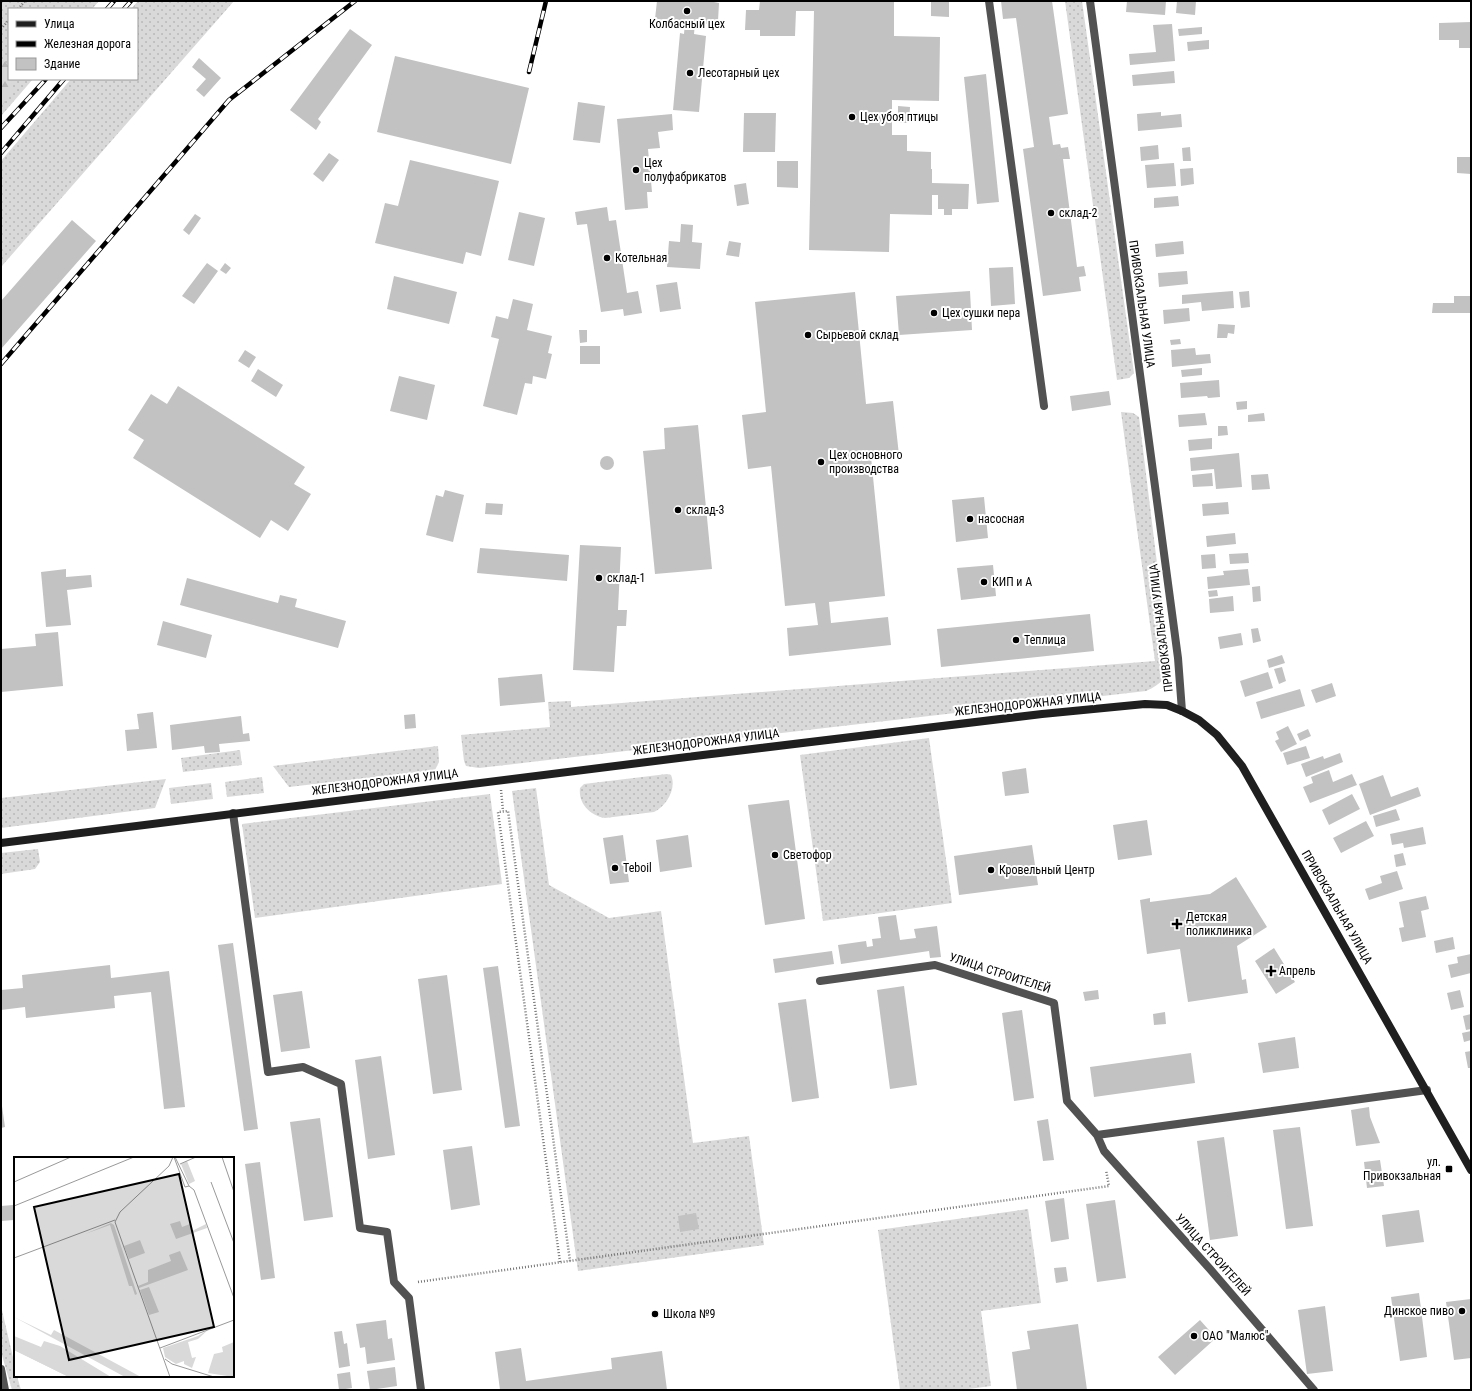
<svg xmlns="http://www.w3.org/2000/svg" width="1472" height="1391" viewBox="0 0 1472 1391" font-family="'Roboto Condensed',sans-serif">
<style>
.grass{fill:url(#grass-dots)}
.forest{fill:url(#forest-firs)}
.building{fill:#c2c2c2}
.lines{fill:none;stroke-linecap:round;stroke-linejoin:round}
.path{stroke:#747474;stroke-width:2.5;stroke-dasharray:1 2;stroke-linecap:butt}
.lane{stroke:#525252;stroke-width:8}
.street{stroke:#525252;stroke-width:8}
.secondary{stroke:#1f1f1f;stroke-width:8}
.rail-casing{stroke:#000;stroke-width:4.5}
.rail{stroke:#fff;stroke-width:3;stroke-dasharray:9;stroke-linecap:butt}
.poi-dot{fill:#000;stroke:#fff;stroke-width:1.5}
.labels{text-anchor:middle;stroke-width:4;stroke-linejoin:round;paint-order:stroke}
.poi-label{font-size:12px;fill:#000;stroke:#fff;text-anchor:start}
.street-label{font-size:12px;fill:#000;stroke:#fff}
.inset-road{fill:none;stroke:#999;stroke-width:1}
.view{fill:#000;fill-opacity:0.15;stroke:#000;stroke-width:2}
.inset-edge{fill:none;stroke:#000;stroke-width:2}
</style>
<defs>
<pattern id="grass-dots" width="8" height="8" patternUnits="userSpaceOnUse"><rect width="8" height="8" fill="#d9d9d9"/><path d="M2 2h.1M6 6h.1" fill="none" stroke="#b8b8b8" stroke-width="1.8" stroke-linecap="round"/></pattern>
<pattern id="forest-firs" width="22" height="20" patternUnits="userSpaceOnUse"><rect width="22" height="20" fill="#d9d9d9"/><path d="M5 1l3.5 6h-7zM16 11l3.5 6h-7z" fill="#b8b8b8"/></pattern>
</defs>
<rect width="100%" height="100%" fill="#fff"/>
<path class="grass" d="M1 1H99L92 9H9V79H33L1 116Z
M138 1H234L1 267V161L71 79H137V9H131Z
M1065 1H1082L1134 373 1129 378 1117 380Z
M1121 412 1133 413 1139 417 1169 661C1166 678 1162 684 1146 691L479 768 466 766 464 761 461 735 550 727 548 702 571 701V707L1155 661Z
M929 738 952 903 823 921 800 755Z
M438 746 439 762 435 770 289 787 273 766Z
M240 750 242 765 183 772 181 758Z
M667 774 671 775C677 789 666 806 654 812L605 818C591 816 578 804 580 788L584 784Z
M262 777 264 793 227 797 225 782Z
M166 779 155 808 1 828V798Z
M211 783 213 799 171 804 169 788Z
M536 788 549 885 609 918 661 911 693 1143 749 1136 764 1245 578 1271 512 791Z
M490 794 502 884 255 918 242 824Z
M38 849 40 862 35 869 1 874V853Z
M1028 1209 1041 1303 981 1311 991 1386 961 1390H900L878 1230Z
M1 1306 15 1366V1376H17L21 1390H12L1 1352Z"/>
<path class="forest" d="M1 61H4L9 65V79H14L10 95 1 107Z"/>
<path class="building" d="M657 1H709L719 3 718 21 709 20 708 24 695 23 694 34 706 36 699 112 673 110 680 33 684 34 685 22 655 19Z
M760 1H894V36L940 37 939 101 892 100V135H907V151L931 152V169H932V183L969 184 968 209H952V215H944V209H938V195H932V215L890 214 889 252 809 250 814 11H796L795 36H760V30H745L746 10H759Z
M931 1H949V17L931 16Z
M1001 1H1052L1068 114 1049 117 1053 145 1060 144 1061 148 1068 147 1070 159H1063L1077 267 1084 266 1086 276 1079 277 1081 291 1043 296 1023 149 1034 147 1016 18 1003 19Z
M1127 1H1166L1165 15 1126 12Z
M1177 1H1196L1195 15 1176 13Z
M1471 22V48H1459V40H1439V23Z
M1172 24 1175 61 1130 65 1129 54 1156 52 1153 25Z
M1202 27V34L1179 36 1178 29Z
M350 29 372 45 318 119 321 122 316 130 290 110Z
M1209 40V49L1188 51 1187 42Z
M395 56 529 88 511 164 377 132Z
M199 58 221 78 204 97 196 90 206 79 192 67Z
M1174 71 1175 83 1133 86 1132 75Z
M986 74 999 202 977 204 964 77Z
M578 102 605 106 600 143 573 140Z
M898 106 910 107 909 123H898Z
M1161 112V116L1181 114 1182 127 1138 131 1137 114Z
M744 113H776L775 152H743Z
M672 114 673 130 658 132 660 148 648 149 652 192H647L648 208 625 210 617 119Z
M1158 145 1159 159 1141 161 1140 147Z
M1190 147 1191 161H1183L1182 148Z
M329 153 339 160 323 182 313 174Z
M1457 157H1471V174L1457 173Z
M410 160 499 181 481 256 466 252 463 264 375 243 385 203 398 206Z
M777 161H798V188L777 187Z
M1174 163 1176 186 1147 188 1145 165Z
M1193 168 1194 184 1181 186 1180 169Z
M746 183 749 204 737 206 734 185Z
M1178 196 1179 206 1154 208V198Z
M607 207 609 221 616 220 627 293 638 291 642 313 624 316 623 309 601 312 587 224 577 225 575 212Z
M519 212 545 218 534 266 508 260Z
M195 214 201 218 189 235 183 230Z
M72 220 96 241 1 349V301Z
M681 224 693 225 692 242 702 243 700 269 667 267 669 241 680 242Z
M729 241 741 243 739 257 726 255Z
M1183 241 1184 254 1156 257 1155 244Z
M207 263 218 271 194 304 182 296Z
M225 263 231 268 226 274 220 270Z
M1013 267 1015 304 991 306 989 268Z
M1187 271 1188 284 1159 287 1158 273Z
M394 276 457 292 449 324 387 309Z
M677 282 681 309 660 312 656 285Z
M970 291 972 330 899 335 896 296Z
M1233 291 1234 308 1202 311 1201 302 1182 304V295Z
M1249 291 1250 307 1241 308 1239 292Z
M855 292 866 404 893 401 899 455 871 457 885 596 829 602 831 623 888 617 891 645 789 656 787 628 818 625 815 603 785 606 771 466 748 469 742 415 766 412 755 302Z
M1454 296H1471V313H1432L1433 303H1454Z
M513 299 533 304 527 330 552 336 548 353 552 354 546 379 533 376 532 384 525 383 517 415 483 406 499 339 491 337 496 316 508 319Z
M1189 308 1190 321 1164 324 1163 310Z
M1218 324 1235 325 1234 334 1228 333 1227 338H1217Z
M579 330H587V342L580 343Z
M1180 339 1181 344 1171 345 1170 340Z
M580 346H600V364H580Z
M1195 348 1196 355 1210 354 1211 363 1172 367 1171 350Z
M245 350 256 357 249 368 238 361Z
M1202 368V375L1182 377 1181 370Z
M258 369 283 385 276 397 251 381Z
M399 376 435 385 427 420 390 411Z
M1219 380 1220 397 1208 398 1207 396 1181 398 1180 383Z
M178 386 305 467 294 484 311 494 288 531 271 520 260 538 133 458 144 440 128 430 151 394 167 404Z
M1109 391 1111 405 1072 411 1070 396Z
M1247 401V409L1237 410 1236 402Z
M1205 413 1207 425 1179 427 1178 415Z
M1264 413 1265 421 1248 422V415Z
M698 425 712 569 655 574 643 451 665 449 664 428Z
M1218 426H1227L1228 435 1218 436Z
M1212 438V449L1189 451 1188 440Z
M1239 453 1242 487 1216 489 1214 469 1191 471 1190 458Z
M600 463a7 7 0 1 1 14 0a7 7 0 1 1-14 0Z
M1212 473 1213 486 1193 487 1192 475Z
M1268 474 1270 489 1252 490 1251 475Z
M445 490 464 495 453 542 426 535 436 495 443 497Z
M984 497 988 538 956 542 952 500Z
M1228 502 1229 514 1203 516 1202 504Z
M486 503 503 504 502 515 485 514Z
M1235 533 1236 544 1207 547 1206 536Z
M580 545 621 547 618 610H627L626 626H617L614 672 573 670Z
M480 548 569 555 567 581 477 573Z
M1248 553 1249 563 1230 564 1229 554Z
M1215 554 1216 568 1202 569 1201 555Z
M993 565 996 596 961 600 957 568Z
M66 569V577L91 575 92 587 67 590 71 625 46 627 41 572Z
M1248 569 1250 585 1208 589 1207 577 1224 575 1223 571Z
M187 578 278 603 280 595 297 599 295 607 346 621 338 648 180 605Z
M1260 586 1261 601 1253 602 1252 587Z
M1217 590 1218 596 1209 597 1208 591Z
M1233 596 1234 611 1210 613 1209 599Z
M1090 614 1094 651 941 667 937 629Z
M163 621 212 635 206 658 157 645Z
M1258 628 1261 641 1253 643 1251 629Z
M58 632 63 686 1 692V649L36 646 35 634Z
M1241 633 1243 645 1220 649 1218 637Z
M1282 655 1285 663 1269 668 1267 660Z
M1282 667 1286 681 1279 684 1274 669Z
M1268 672 1273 688 1245 697 1240 681Z
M542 674 545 702 500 706 498 678Z
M1332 683 1336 696 1316 703 1311 690Z
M1300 689 1305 706 1261 719 1256 702Z
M153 712 157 748 127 751 125 730 139 729 137 714Z
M415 714 416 728 405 729 404 715Z
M241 716 243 734 249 733 250 741 219 744 220 752 205 753 204 746 172 750 170 725Z
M1288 726 1297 744 1281 752 1275 741 1279 739 1276 732Z
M1308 729 1311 736 1300 741 1297 734Z
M1306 746 1310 758 1287 765 1283 753Z
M1340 753 1343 762 1306 777 1301 764 1323 756 1324 759Z
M1026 768 1029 793 1005 796 1002 772Z
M1329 770 1333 782 1352 774 1357 785 1310 803 1303 787 1313 783 1311 777Z
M1383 775 1391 797 1418 787 1421 796 1370 815 1359 784Z
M1352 794 1360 809 1329 825 1322 810Z
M789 800 805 919 765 925 748 805Z
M1396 809 1400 820 1376 827 1373 816Z
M1147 820 1152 855 1118 860 1113 825Z
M1366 821 1374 836 1341 853 1333 838Z
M1423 827 1426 844 1404 848 1403 843 1392 845 1390 834Z
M623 835 629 882 610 884 603 838Z
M688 835 692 867 660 872 656 840Z
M1032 845 1038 885 959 895 954 856Z
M1403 853 1406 865 1396 867 1394 855Z
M1397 871 1403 889 1369 900 1365 889 1382 883 1380 876Z
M1236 877 1267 927 1237 946 1242 980 1246 979 1248 993 1188 1002 1180 949 1147 954 1140 900 1150 898V902L1210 894Z
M1426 896 1429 909 1421 911 1426 937 1402 942 1399 928 1404 927 1399 902Z
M896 915 900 940 916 938 914 929 937 926 941 957 930 958 929 951 841 964 838 945 866 941 867 947 873 946 872 939 881 938 878 917Z
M1453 937 1455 949 1436 953 1434 941Z
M233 943 258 1129 244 1131 218 945Z
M1274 948 1295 982 1276 994 1255 961Z
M832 951 834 964 775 973 773 959Z
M1471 954V973L1451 978 1448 965 1458 963 1457 957Z
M110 965 111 978 169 971 185 1107 164 1109 151 992 114 996 115 1008 26 1018 25 1007 1 1010V990L23 988 22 975Z
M498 966 520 1126 505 1128 483 968Z
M447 975 462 1090 433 1094 418 979Z
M904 986 917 1085 890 1089 877 990Z
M1098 990 1099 999 1085 1001 1083 992Z
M1460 990 1464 1007 1451 1010 1447 993Z
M302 991 310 1048 281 1052 273 995Z
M806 999 819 1098 792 1102 778 1003Z
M1022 1010 1034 1098 1014 1101 1002 1013Z
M1165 1012 1166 1024 1154 1025 1153 1014Z
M1471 1014V1029L1466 1030 1463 1016Z
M1471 1031V1040L1464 1042 1462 1033Z
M1295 1037 1299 1068 1263 1073 1258 1043Z
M1471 1051V1068H1468L1465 1052Z
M1191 1053 1195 1083 1094 1097 1090 1067Z
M381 1056 395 1155 368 1159 355 1060Z
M1 1099 5 1127 1 1128Z
M1369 1107 1370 1117 1380 1143 1356 1146 1351 1110Z
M320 1118 333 1217 304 1221 290 1122Z
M1048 1119 1054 1160 1043 1161 1037 1121Z
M1300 1127 1313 1226 1286 1229 1273 1130Z
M1224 1137 1238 1236 1210 1240 1197 1141Z
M472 1146 480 1205 451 1210 443 1150Z
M1380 1160 1384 1186 1367 1188 1364 1162Z
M260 1162 275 1278 261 1280 245 1164Z
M1064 1198 1069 1239 1051 1242 1045 1201Z
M1115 1200 1126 1278 1097 1282 1086 1204Z
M13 1205 14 1220 1 1221V1206Z
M1419 1210 1424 1242 1386 1247 1382 1215Z
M696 1213 699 1229 680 1232 678 1216Z
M1066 1267 1068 1281 1056 1283 1054 1268Z
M1419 1293 1427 1357 1400 1361 1391 1297Z
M1471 1299V1358L1454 1360 1446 1302Z
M1325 1306 1333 1371 1307 1374 1298 1310Z
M386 1320 388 1339 392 1338 395 1360 367 1364 365 1347 360 1348 356 1324Z
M1200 1320 1216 1338 1175 1375 1158 1357Z
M1078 1324 1087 1390H1017L1012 1352 1030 1349 1027 1331Z
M342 1331 344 1344 347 1343 350 1366 339 1368 334 1332Z
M521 1348 526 1381 612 1369 611 1358 662 1351 667 1390H500L495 1352Z
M395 1367 397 1386 370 1390 367 1371Z
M350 1372 352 1388 339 1390 337 1374Z"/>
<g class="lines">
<path class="path" d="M18 9 25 1
M1 29 9 20
M501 790 503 811
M560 1262 498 812 508 811 570 1261
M418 1282 1109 1186 1106 1170"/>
<path class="lane" d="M989 1 1044 406
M233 813 268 1072 303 1067 341 1084 360 1228 387 1232 394 1282 409 1298 421 1390
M820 981 935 965 1054 1003 1067 1101 1097 1135 1104 1151 1210 1269 1314 1390
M1097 1135 1427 1090"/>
<path class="street" d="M1090 1 1178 658 1182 711
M1 1369 5 1390"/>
<path class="secondary" d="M1 843 703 755 1042 714 1145 704 1167 705 1182 711 1199 720 1217 735 1242 766 1471 1170"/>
<g class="rail-casing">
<path id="rail" d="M107 9 114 1
M124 9 131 1
M529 72 546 1
M1 128 46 79
M1 153 64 79
M1 364 229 100 355 1"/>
</g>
<use href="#rail" class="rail"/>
</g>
<g class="poi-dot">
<circle cx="687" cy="11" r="4"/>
<circle cx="690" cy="73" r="4"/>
<circle cx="852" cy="117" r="4"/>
<circle cx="636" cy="170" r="4"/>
<circle cx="1051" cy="213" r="4"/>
<circle cx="607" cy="258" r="4"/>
<circle cx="934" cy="313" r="4"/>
<circle cx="808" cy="335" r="4"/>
<circle cx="821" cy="462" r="4"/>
<circle cx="678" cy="510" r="4"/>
<circle cx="970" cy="519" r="4"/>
<circle cx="599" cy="578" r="4"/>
<circle cx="984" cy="582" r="4"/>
<circle cx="1016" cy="640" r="4"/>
<circle cx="775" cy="855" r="4"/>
<circle cx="615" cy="868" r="4"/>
<circle cx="991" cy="870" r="4"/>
<path d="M1175 918h4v4h4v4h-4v4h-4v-4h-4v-4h4z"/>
<path d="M1269 965h4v4h4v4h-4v4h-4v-4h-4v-4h4z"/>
<rect x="1445" y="1165" width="8" height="8" rx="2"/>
<circle cx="1462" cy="1311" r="4"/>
<circle cx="655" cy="1314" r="4"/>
<circle cx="1194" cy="1336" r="4"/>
</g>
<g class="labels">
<g class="poi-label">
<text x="687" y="28" text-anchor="middle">Колбасный цех</text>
<text x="698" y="77">Лесотарный цех</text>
<text x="860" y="121">Цех убоя птицы</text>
<text x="644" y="167">Цех<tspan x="644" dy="14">полуфабрикатов</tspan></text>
<text x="1059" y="217">склад-2</text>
<text x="615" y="262">Котельная</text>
<text x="942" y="317">Цех сушки пера</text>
<text x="816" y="339">Сырьевой склад</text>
<text x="829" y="459">Цех основного<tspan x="829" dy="14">производства</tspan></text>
<text x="686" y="514">склад-3</text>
<text x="978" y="523">насосная</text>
<text x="607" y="582">склад-1</text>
<text x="992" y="586">КИП и А</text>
<text x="1024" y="644">Теплица</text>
<text x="783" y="859">Светофор</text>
<text x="623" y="872">Teboil</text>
<text x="999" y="874">Кровельный Центр</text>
<text x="1186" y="921">Детская<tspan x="1186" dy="14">поликлиника</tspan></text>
<text x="1279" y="975">Апрель</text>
<text x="1441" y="1166" text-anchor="end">ул.<tspan x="1441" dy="14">Привокзальная</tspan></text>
<text x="1454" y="1315" text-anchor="end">Динское пиво</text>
<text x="663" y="1318">Школа №9</text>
<text x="1202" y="1340">ОАО "Малюс"</text>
</g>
<g class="street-label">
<text transform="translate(1142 304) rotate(82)" y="4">ПРИВОКЗАЛЬНАЯ УЛИЦА</text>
<text transform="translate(1161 628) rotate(-97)" y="4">ПРИВОКЗАЛЬНАЯ УЛИЦА</text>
<text transform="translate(1028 704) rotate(-6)" y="4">ЖЕЛЕЗНОДОРОЖНАЯ УЛИЦА</text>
<text transform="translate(706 742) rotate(-7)" y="4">ЖЕЛЕЗНОДОРОЖНАЯ УЛИЦА</text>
<text transform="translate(385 782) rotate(-7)" y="4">ЖЕЛЕЗНОДОРОЖНАЯ УЛИЦА</text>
<text transform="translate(1337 907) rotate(60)" y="4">ПРИВОКЗАЛЬНАЯ УЛИЦА</text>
<text transform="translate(1000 973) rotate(18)" y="4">УЛИЦА СТРОИТЕЛЕЙ</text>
<text transform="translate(1213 1255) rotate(48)" y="4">УЛИЦА СТРОИТЕЛЕЙ</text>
</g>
</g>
<g transform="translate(14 1157)">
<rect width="220" height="220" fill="#fff"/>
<path d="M173 4 181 24 175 27 167 7ZM166 64 168 70 176 67 178 74 192 67 193 71 162 82 156 67ZM97 66 100 68 123 137 121 138 118 129H115L96 68 71 77ZM126 83 131 96 115 102 110 89ZM166 94 174 113 125 131 124 129 134 125V113L157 104 155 98ZM135 130 145 155 135 158 126 133ZM0 160 37 178 40 173 127 220H111ZM195 172 184 182 174 185 178 201 182 200 178 211 170 207V204L162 207 151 200 149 191 184 179ZM0 179 27 190 30 184 46 189 97 220H55L0 193ZM220 185V220L194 216 200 197 209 195 208 190Z" fill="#d9d9d9"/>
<path d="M0 181 25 191H40L89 220H55L0 193Z" fill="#d9d9d9"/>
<path class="inset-road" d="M160 0 171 30 175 29M161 0 175 29 180 33 220 141M208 0 220 35M166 7 182 0M0 25 57 0M197 25 220 86M0 49 120 0M0 101 101 63M146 191 220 163M151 202 158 207 200 220M156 220 101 65 106 55 155 9 159 0"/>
<path class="view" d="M165 17 200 170 55 203 20 50Z"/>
<rect width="220" height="220" class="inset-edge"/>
</g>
<rect width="1472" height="1391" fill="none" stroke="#000000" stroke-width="4"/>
<rect x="8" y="8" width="130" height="72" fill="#ffffff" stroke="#999999"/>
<rect x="16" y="21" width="20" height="6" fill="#1f1f1f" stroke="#999999"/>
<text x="44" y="28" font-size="12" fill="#000000">Улица</text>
<rect x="16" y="41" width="20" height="6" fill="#000000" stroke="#999999"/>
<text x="44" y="48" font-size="12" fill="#000000">Железная дорога</text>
<rect x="16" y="58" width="20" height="12" fill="#c2c2c2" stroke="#999999"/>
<text x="44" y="68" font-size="12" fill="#000000">Здание</text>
</svg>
